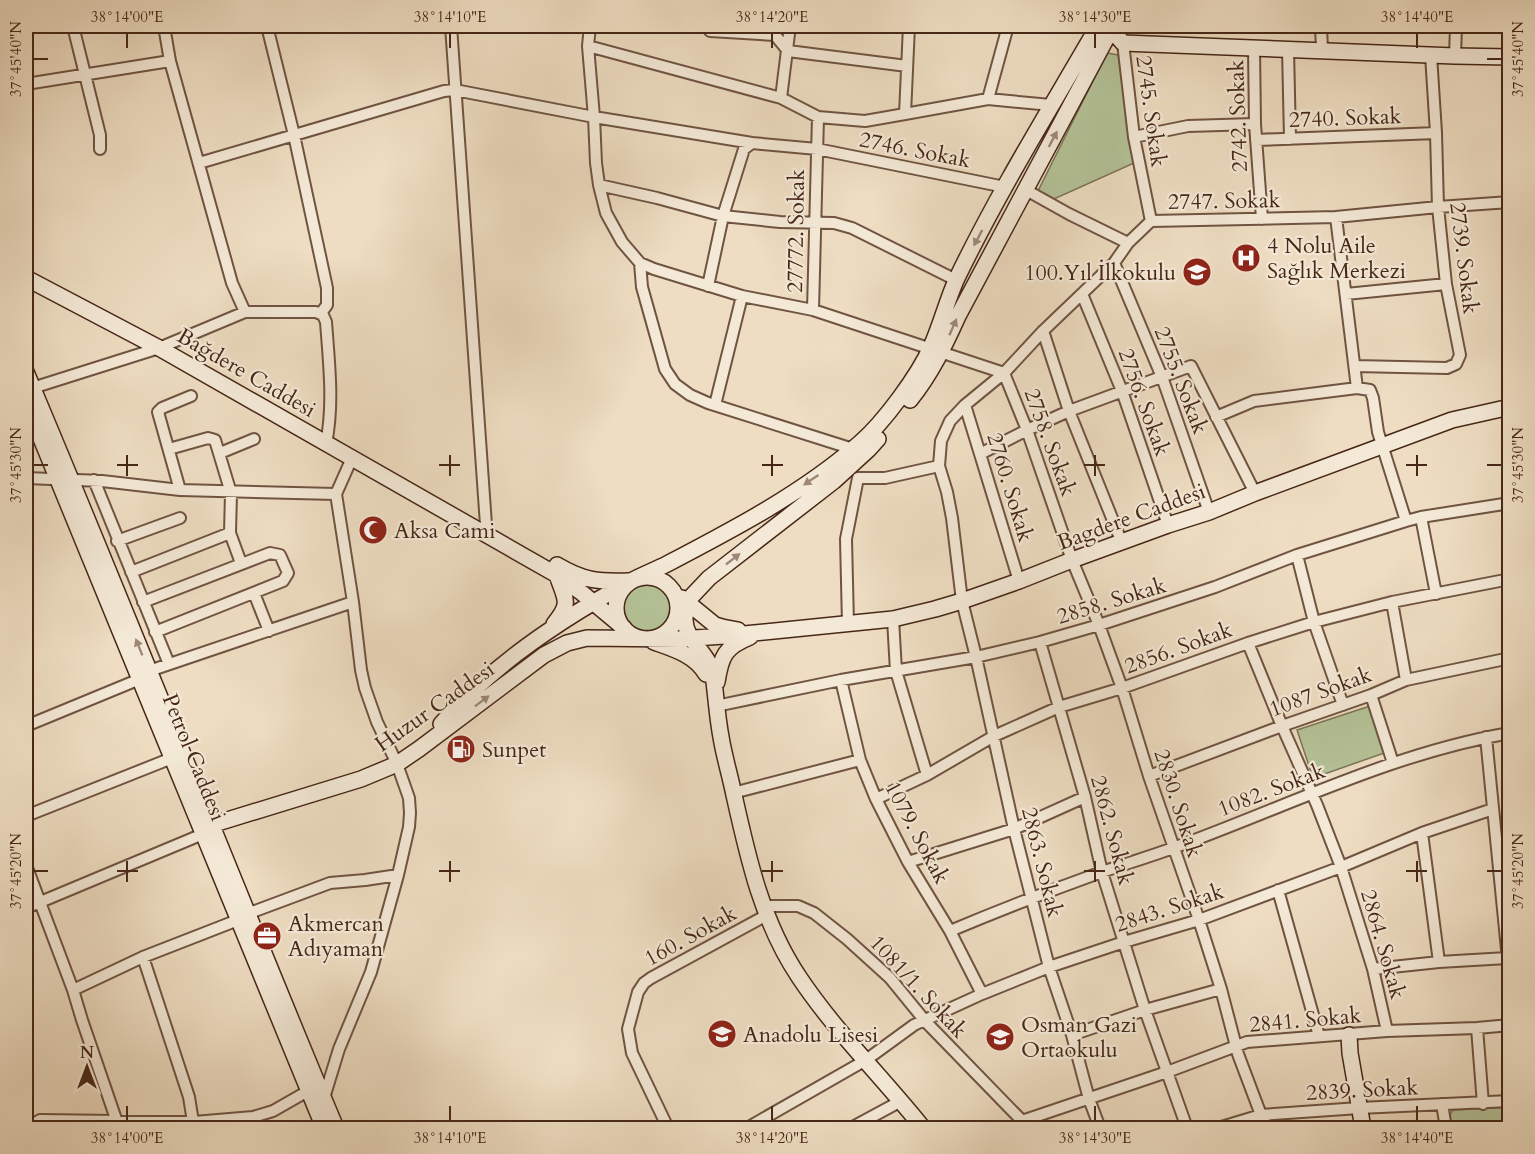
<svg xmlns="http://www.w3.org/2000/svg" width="1535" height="1154" viewBox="0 0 1535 1154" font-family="Cardo,serif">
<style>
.green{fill:#b4c297;stroke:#7d7457;stroke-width:1.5}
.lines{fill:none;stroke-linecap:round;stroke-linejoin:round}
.street-casing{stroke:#705442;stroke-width:14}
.secondary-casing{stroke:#462717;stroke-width:18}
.street{stroke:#f4e9d7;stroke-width:10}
.secondary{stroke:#f4e9d7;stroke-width:15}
.oneway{fill:#9d8877}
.ticks{fill:none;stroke:#462717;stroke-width:2}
.labels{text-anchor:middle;stroke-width:4.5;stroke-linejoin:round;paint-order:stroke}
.street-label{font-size:22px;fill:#462717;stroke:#f4e9d7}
.poi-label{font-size:22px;fill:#462717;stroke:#f4e9d7;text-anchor:start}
.neatline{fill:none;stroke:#462717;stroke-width:2}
.ticks-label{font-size:15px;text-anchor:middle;fill:#462717}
</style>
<rect width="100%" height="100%" fill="#eeddc2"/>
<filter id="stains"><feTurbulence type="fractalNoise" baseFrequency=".00333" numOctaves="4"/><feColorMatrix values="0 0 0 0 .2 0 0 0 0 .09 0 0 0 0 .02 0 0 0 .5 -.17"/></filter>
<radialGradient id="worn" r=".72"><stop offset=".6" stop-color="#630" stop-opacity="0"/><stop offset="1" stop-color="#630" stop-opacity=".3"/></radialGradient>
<path class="green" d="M1107 53 1118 55 1134 163 1054 199 1038 191Z
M624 608a23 23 0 1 1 46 0a23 23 0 1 1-46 0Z
M1370 706 1387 752 1313 778 1297 730Z
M1509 1107V1128H1451L1449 1116 1453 1110Z"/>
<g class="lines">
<g class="street-casing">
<path id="street" d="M73 26 100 135V149
M164 26 170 61 232 283 245 312
M267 26 294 135 327 288V305L321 313
M451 26 486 525 484 534
M590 26 588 46 781 98
M710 26V31L775 35 788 51 907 66
M790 26 781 98 818 117 865 121 905 114 909 26
M1321 26 1322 50
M1123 43 1134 137 1151 221
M588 46 594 117 752 143
M1254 48 1255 124 1262 219
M1288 49 1290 139
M1455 56 1456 26
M26 84 170 61
M988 99 1008 26
M905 114 988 99 1051 105
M1134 137 1188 126 1255 124
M1256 140 1436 133
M199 163 444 91 455 90 594 117 596 163 599 185 606 213 622 242 640 263 642 287 665 369 675 384 690 395 708 403 853 449
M599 185 657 198 723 216 780 222 834 223 852 228 956 280
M1026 190 1069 214 1128 243
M1336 217 1357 388
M640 263 654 269 742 296 813 310 1004 373 1027 430 1072 560 1099 625 1122 688 1149 776 1199 920 1221 989 1238 1054 1261 1115 1268 1128
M1114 263 1162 377 1209 512
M708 286 723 216 744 149 752 143 817 149 1005 187
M1082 294 1122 391 1168 525
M1346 294 1446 284
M813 310 818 117
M1043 331 1069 411 1122 543
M1355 366 1447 368 1456 364 1460 355 1446 284 1438 207 1436 133 1431 55
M26 390 159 348 245 312H316L323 315 326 322C329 363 334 404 326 444
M715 405 742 296
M965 405 1019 581
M1216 417 1254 401 1357 388 1370 390 1373 398 1378 432 1406 521
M169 449 208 438 215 440 231 493 230 533 241 563
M220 453 254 439
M980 454 1027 430 1069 411 1191 366 1255 493
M26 478 102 481 180 490 336 494 352 458
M94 480 169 664
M180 490 158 412 162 408 191 396
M1421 517 1436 594
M117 541 180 518
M1297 555 1314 622 1343 705
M131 572 230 533
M254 593 269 631
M143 602 270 553 280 555 288 573 283 581 155 632
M1392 602 1406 680
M893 619 896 671 927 775
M848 624 846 539 858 478H885L939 466
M1040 642 1085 797 1102 872 1145 1010 1187 1128
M1248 643 1282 726 1317 805 1341 867 1373 969 1387 1031
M149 671 353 602
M841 680 860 760 876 799 908 862 950 931 982 994
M1371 695 1393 763
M716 706 841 680 976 657 1040 642 1099 625 1215 587 1297 555 1406 521 1421 517 1510 503
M26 726 140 679
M1486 737 1510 980
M1149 776 1282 726 1371 695 1406 680 1510 658
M733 793 860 760
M876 799 927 775 994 736 1059 707 1122 688 1248 643 1314 622 1392 602 1510 579
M26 816 172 758
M1422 833 1439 962
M908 862 1014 829 1085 797
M26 865 73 990 82 1020 117 1122
M1278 890 1319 1036
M763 906H798L814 913 847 939 890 978 925 1021 1029 1128
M26 908 203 834
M950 931C1000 910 1049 891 1099 873 1124 864 1149 857 1173 848 1284 808 1392 753 1510 733
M143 957 189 1097 194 1128
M1373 969 1439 962 1507 958
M73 990 143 957 238 920 247 914 330 883 365 880 398 875
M1477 1028 1483 1104
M1072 1035 1145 1010 1221 989
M324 1098 339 1049 371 972 398 875 409 827 410 813 409 798 397 764 377 722 365 688 361 670 353 602 336 494
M1442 1104 1446 1128
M34 1128C34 1124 36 1122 40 1120L194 1122 253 1117 273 1111 308 1091
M668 1128 632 1053 628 1029 638 992 644 983 651 978 767 915
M747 1128 866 1060 914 1025 982 994 1049 967 1124 942 1199 920 1341 867 1422 833 1493 809
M851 1128 901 1101
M1012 1128 1022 1121 1167 1072 1247 1042 1387 1031 1477 1028 1510 1025
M1100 1128 1089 1099 1072 1035 1049 967 1014 829 976 657 962 601 952 518 947 492 939 466 941 441 950 421 965 405 1004 373 1043 331 1114 263 1128 243 1151 221 1336 217 1438 207 1510 202
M1218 1128 1261 1115 1359 1108 1510 1101"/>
</g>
<g class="secondary-casing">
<path id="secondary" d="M1108 26 1123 43 1455 56 1510 57
M26 278 159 348 557 575 582 593 624 628
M26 372C132 623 231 877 336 1128
M910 400C931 374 945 345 958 316L1113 26
M26 402 324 1128
M557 565C584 581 598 582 629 581
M616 608a31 31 0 1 1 62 0a31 31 0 1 1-62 0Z
M682 598 715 625 722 627 738 630
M687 604C686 609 685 613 685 618 684 640 709 653 713 674 716 695 717 716 721 737 724 756 730 775 734 795 748 858 762 922 799 977 835 1031 883 1078 923 1128
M678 616 692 596 709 578 834 481 869 449 878 439
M554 624C572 602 565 600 557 575
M654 642C674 649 695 655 706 674
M717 682C721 656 725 647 750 637
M441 724C491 665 563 618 631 581 642 575 655 570 667 564 734 529 803 493 860 443 884 422 918 376 931 347 941 325 947 300 957 278 999 191 1050 109 1098 26
M211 825 361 779 397 764 419 749 544 655 567 643 587 638 680 639 724 636 893 619 935 609 962 601 1019 581 1072 560 1168 525 1209 512 1255 493 1452 420 1510 407
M1349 1035 1350 1053 1363 1128"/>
</g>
<use href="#street" class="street"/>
<use href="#secondary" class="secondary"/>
</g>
<defs><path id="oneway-solid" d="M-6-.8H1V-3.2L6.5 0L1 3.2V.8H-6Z" transform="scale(1.5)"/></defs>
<g class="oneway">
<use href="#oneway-solid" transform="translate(1053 139) rotate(-62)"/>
<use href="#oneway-solid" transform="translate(978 238) rotate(118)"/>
<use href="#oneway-solid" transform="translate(953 327) rotate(-66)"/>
<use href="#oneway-solid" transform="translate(811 480) rotate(146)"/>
<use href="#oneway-solid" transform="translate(733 559) rotate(-38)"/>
<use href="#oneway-solid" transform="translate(139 647) rotate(-112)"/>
<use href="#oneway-solid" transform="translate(482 701) rotate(-37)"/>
</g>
<path class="ticks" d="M127 33V48M450 33V48M772 33V48M1095 33V48M1417 33V48M33 59H48M1487 59H1502M127 455V476M450 455V476M772 455V476M1095 455V476M1417 455V476M33 465H48M117 465H138M439 465H460M762 465H783M1084 465H1105M1406 465H1427M1487 465H1502M127 861V882M450 861V882M772 861V882M1095 861V882M1417 861V882M33 871H48M117 871H138M439 871H460M762 871H783M1084 871H1105M1406 871H1427M1487 871H1502M127 1106V1121M450 1106V1121M772 1106V1121M1095 1106V1121M1417 1106V1121"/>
<defs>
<g id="hospital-disc" transform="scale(1.5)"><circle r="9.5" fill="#8f2418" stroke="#f4e9d7"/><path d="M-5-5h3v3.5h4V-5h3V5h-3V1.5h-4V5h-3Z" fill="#fff"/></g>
<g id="school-disc" transform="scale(1.5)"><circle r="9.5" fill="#8f2418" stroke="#f4e9d7"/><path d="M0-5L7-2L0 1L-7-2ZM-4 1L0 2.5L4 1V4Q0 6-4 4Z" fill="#fff"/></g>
<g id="mosque-disc" transform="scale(1.5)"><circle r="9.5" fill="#8f2418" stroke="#f4e9d7"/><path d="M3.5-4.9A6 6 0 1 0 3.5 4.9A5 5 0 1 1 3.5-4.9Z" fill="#fff"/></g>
<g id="fuel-disc" transform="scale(1.5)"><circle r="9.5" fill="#8f2418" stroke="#f4e9d7"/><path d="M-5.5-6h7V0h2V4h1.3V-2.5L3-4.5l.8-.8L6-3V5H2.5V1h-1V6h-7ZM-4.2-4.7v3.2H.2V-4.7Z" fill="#fff"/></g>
<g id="office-disc" transform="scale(1.5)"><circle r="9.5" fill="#8f2418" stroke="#f4e9d7"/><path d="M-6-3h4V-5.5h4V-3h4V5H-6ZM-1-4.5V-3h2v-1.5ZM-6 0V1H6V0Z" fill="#fff"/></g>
</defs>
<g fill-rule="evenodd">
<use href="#hospital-disc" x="1246" y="258"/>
<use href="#school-disc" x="1197" y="272"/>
<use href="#mosque-disc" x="373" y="530"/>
<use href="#fuel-disc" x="461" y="749"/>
<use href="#office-disc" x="267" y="936"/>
<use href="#school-disc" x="722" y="1034"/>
<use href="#school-disc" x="1000" y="1037"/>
</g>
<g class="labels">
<g class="street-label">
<text transform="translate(1152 111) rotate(82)" y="8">2745. Sokak</text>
<text transform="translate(1237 116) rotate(-92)" y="8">2742. Sokak</text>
<text transform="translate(1345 117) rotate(-2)" y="8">2740. Sokak</text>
<text transform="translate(915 149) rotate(11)" y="8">2746. Sokak</text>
<text transform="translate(1224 200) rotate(-1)" y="8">2747. Sokak</text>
<text transform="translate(795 231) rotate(-89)" y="8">27772. Sokak</text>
<text transform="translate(1465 258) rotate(83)" y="8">2739. Sokak</text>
<text transform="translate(247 372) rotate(30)" y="8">Bağdere Caddesi</text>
<text transform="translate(1182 380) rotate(69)" y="8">2755. Sokak</text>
<text transform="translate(1145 402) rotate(70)" y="8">2756. Sokak</text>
<text transform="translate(1051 442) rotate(70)" y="8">2758. Sokak</text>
<text transform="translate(1011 487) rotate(73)" y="8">2760. Sokak</text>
<text transform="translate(1131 516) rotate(-20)" y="8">Bagdere Caddesi</text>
<text transform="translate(1111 600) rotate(-17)" y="8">2858. Sokak</text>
<text transform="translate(1178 647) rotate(-20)" y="8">2856. Sokak</text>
<text transform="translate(1320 691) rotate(-20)" y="8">1087 Sokak</text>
<text transform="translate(434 706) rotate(-35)" y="8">Huzur Caddesi</text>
<text transform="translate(195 757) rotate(68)" y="8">Petrol Caddesi</text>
<text transform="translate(1271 789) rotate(-21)" y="8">1082. Sokak</text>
<text transform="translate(1179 803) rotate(72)" y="8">2830. Sokak</text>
<text transform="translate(1113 830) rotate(75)" y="8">2862. Sokak</text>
<text transform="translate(918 832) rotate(62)" y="8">1079. Sokak</text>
<text transform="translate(1043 862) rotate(76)" y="8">2863. Sokak</text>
<text transform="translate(1169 907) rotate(-18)" y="8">2843. Sokak</text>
<text transform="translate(690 935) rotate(-29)" y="8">160. Sokak</text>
<text transform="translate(1384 944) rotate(74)" y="8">2864. Sokak</text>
<text transform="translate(919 986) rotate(47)" y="8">1081/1. Sokak</text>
<text transform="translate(1305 1019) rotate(-5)" y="8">2841. Sokak</text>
<text transform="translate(1362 1089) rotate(-3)" y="8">2839. Sokak</text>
</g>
<g class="poi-label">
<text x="1267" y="253">4 Nolu Aile<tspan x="1267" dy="25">Sağlık Merkezi</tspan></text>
<text x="1176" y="280" text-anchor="end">100.Yıl İlkokulu</text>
<text x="394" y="538">Aksa Cami</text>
<text x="482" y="757">Sunpet</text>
<text x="288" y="931">Akmercan<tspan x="288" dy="25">Adıyaman</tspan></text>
<text x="1021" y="1032">Osman Gazi<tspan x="1021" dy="25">Ortaokulu</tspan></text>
<text x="743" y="1042">Anadolu Lisesi</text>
</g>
</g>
<rect width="1535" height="1154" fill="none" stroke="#eeddc2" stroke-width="66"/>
<g transform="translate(87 1067)" stroke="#f4e9d7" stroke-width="4.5" paint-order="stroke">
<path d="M0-4.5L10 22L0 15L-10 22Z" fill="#462717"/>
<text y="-9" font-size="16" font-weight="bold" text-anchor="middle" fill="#462717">N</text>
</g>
<rect x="33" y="33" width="1469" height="1088" class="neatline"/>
<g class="ticks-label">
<text x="127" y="22">38°14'00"E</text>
<text x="450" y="22">38°14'10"E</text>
<text x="772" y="22">38°14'20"E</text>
<text x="1095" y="22">38°14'30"E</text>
<text x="1417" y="22">38°14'40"E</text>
<text transform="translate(16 59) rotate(-90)" y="5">37°45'40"N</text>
<text transform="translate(1518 59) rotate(-90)" y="5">37°45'40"N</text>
<text transform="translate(16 465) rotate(-90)" y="5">37°45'30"N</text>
<text transform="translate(1518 465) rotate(-90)" y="5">37°45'30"N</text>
<text transform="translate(16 871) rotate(-90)" y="5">37°45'20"N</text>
<text transform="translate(1518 871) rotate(-90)" y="5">37°45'20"N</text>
<text x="127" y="1143">38°14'00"E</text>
<text x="450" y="1143">38°14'10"E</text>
<text x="772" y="1143">38°14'20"E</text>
<text x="1095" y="1143">38°14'30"E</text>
<text x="1417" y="1143">38°14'40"E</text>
</g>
<rect width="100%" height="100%" filter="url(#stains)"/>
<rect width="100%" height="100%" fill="url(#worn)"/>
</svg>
